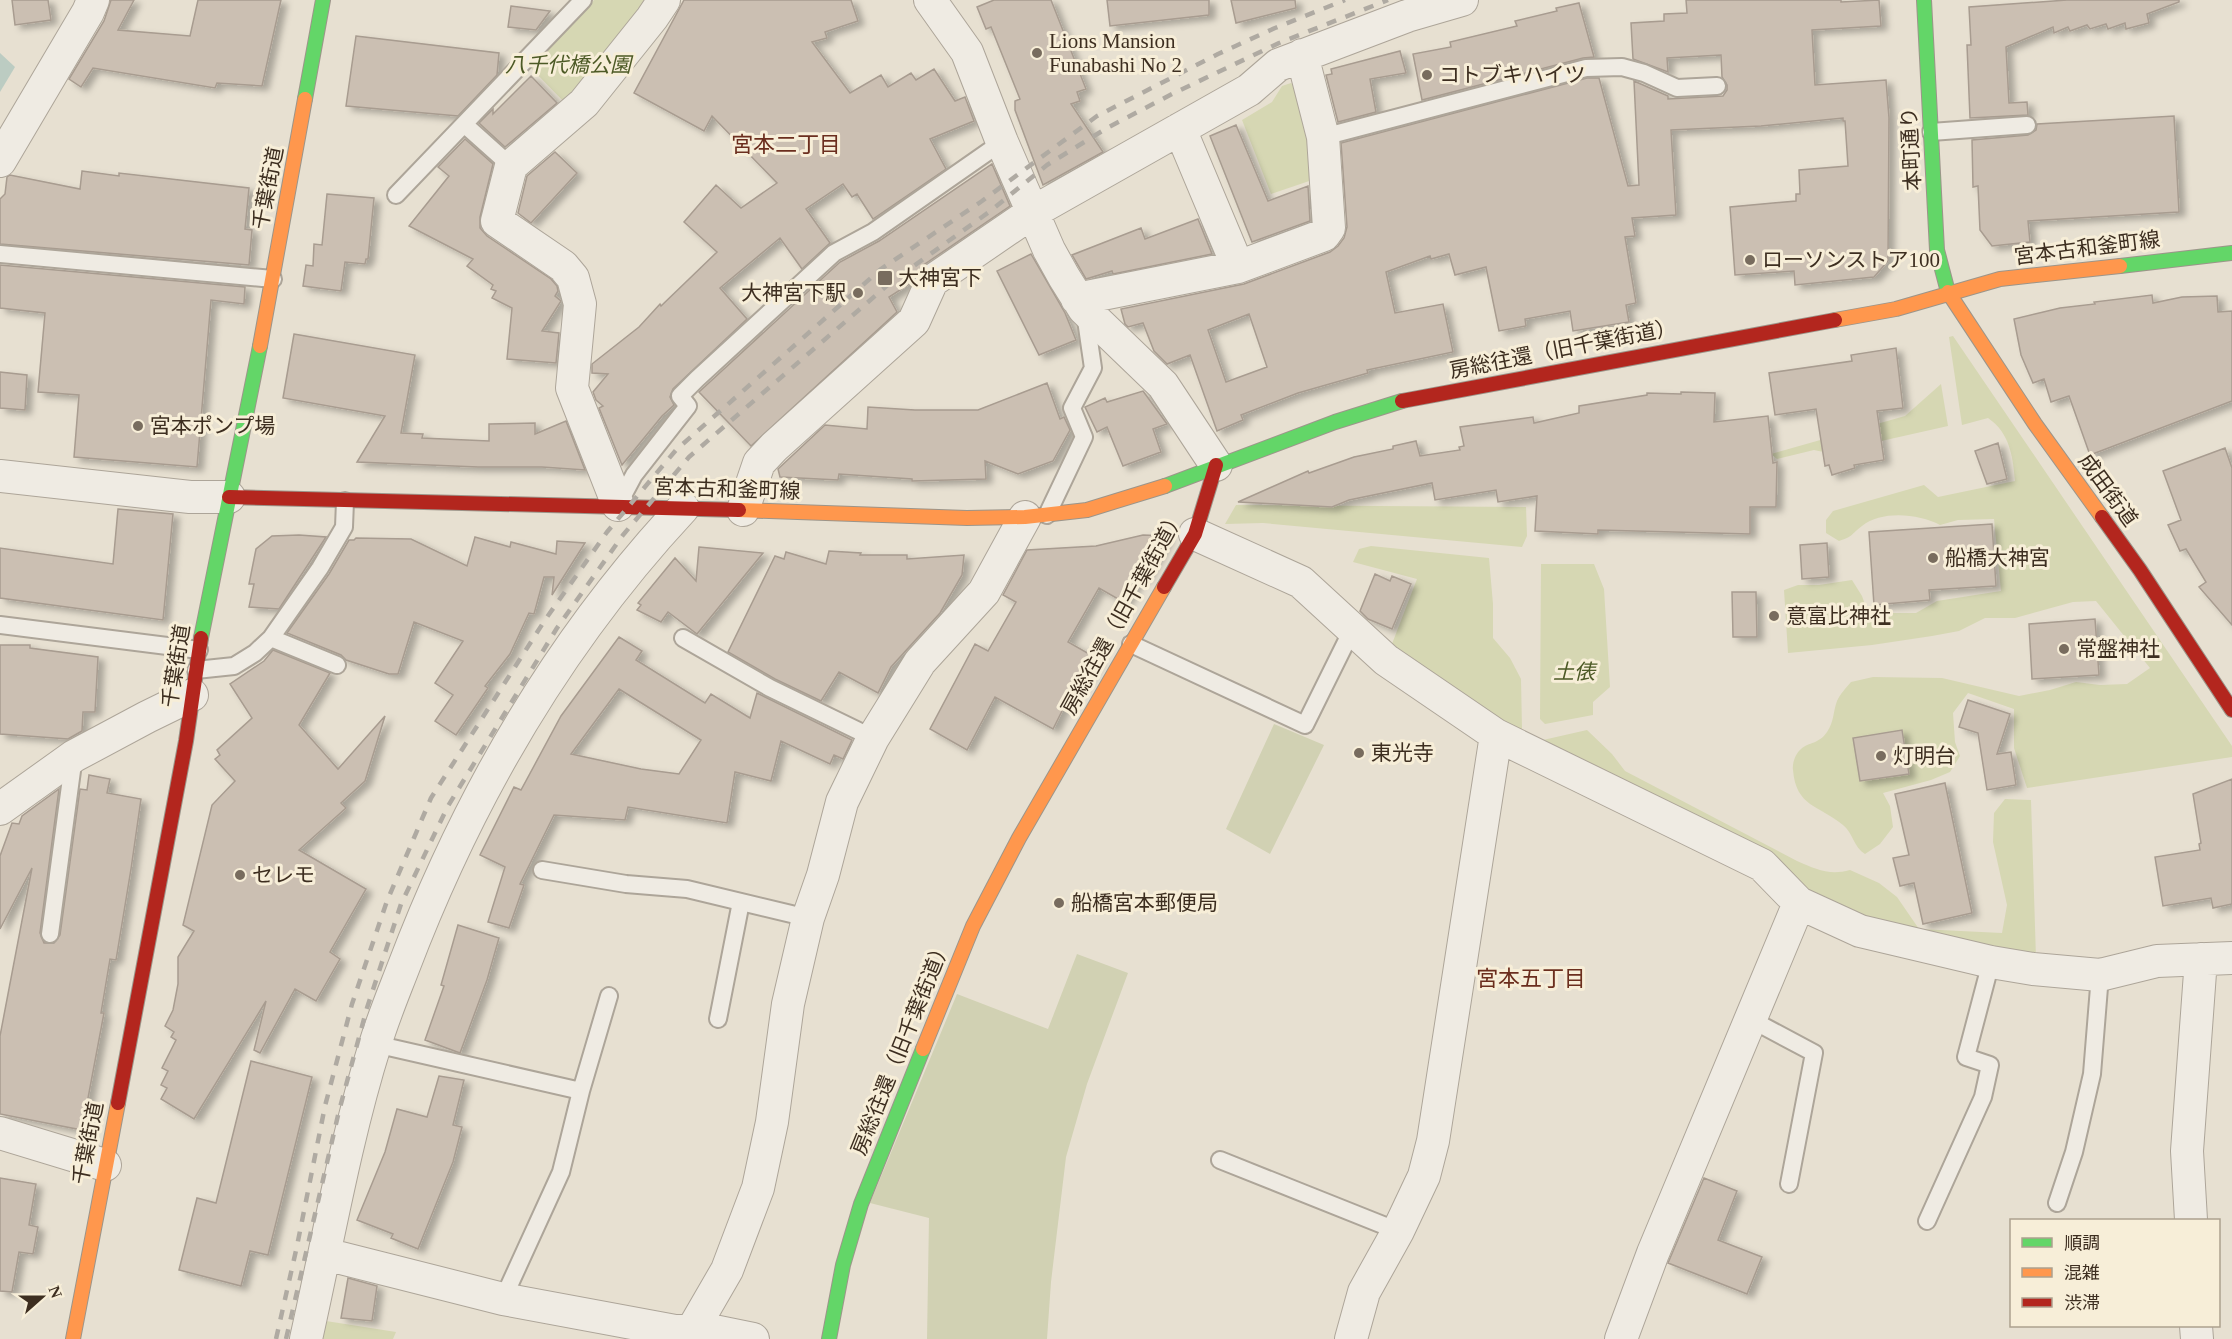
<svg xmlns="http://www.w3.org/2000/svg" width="2232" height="1339" viewBox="0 0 2232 1339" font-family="'Times New Roman','Noto Sans JP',serif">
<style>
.green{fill:#d6d7b3}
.cemetery{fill:#d1d1b3}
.water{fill:#bcccc2}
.building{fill:#cbbfb2;stroke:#a89c90;stroke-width:1.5;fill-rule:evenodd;filter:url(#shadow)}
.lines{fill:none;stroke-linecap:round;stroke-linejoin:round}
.lane-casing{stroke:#ada599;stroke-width:20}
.street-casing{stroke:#ada599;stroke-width:34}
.fast-casing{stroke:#9c958a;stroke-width:16}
.slow-casing{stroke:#9c958a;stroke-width:16}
.jam-casing{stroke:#9c958a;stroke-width:16}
.lane{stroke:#efebe3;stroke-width:16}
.street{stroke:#efebe3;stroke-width:32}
.fast{stroke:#63d668;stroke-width:14}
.slow{stroke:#ff974d;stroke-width:14}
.jam{stroke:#b3261e;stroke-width:14}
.rail{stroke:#afaaa2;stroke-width:4.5;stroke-dasharray:10 10;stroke-linecap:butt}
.poi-dot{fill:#786c5e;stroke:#f7eed8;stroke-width:2}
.labels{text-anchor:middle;stroke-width:6;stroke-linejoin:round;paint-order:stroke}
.poi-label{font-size:21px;fill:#3d2e20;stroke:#f7eed8;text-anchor:start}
.park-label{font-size:21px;font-style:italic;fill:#4d5a26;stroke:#f7eed8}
.street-label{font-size:21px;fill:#3d2e20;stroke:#f7eed8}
.neighbourhood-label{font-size:22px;fill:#6b2e1e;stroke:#f7eed8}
</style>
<defs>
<filter id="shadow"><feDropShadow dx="6" dy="4" stdDeviation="3" flood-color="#0004"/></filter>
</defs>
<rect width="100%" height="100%" fill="#e7e0d1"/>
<path class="green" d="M594 0H653L568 106 531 68Z
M1291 83 1301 92 1318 178 1271 194 1242 120 1272 102 1282 86Z
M1953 336 2232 746V757L2027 788 2014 748V709L1968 693 1953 713 1955 742 1960 756 1950 772 1931 780 1883 793 1890 806 1893 827 1880 844 1865 854C1854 848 1853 833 1843 825 1819 805 1796 807 1793 770 1792 764 1795 754 1801 749 1809 742 1819 744 1827 732 1834 722 1833 712 1837 701 1840 694 1846 688 1851 682L1873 677 1942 678 2019 696 2050 690 2076 682 2100 685 2127 684 2150 668 2096 601 2073 602 2015 618H1985L1959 631 1932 636 1872 645 1788 653 1784 590 1798 585H1819L1852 580 1862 596 1868 613H1916L1937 601 2001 591 1994 519 1958 520 1940 525C1919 514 1882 510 1862 526 1851 534 1854 536 1839 541L1826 533V520L1833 511 1924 485 1938 497 2015 481C2013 457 2010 433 1988 418L1962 425 1949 337Z
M1941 384 1948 426 1828 453 1814 450 1777 459 1771 454 1905 416Z
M1236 505 1526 507 1527 536 1522 547 1263 523 1225 524Z
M1371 546 1489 558 1493 604V638L1510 658 1521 679 1522 729 1513 733 1390 649 1417 579 1353 562 1359 549Z
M1541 564H1594L1604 589 1610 687 1593 702V715L1545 724 1540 719Z
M1587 730 1612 754 1625 771 1797 861C1816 869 1829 876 1850 870L1879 883 1897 897 1919 929 2002 933 2007 905 1993 842 1994 813 2005 799 2031 800 2036 958 1863 926 1541 747 1543 740Z
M326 1321 396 1332 393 1339H323Z"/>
<path class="cemetery" d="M1274 724 1324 745 1270 854 1226 829Z
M1077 954 1128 973 1087 1084 1066 1157 1051 1282 1047 1339H927L929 1218 870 1203 957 994 1048 1029Z"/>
<path class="water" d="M0 53 15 67 0 92Z"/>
<path class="building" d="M12 0H48L51 20 15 25Z
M111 0H134L118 30 190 36 198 0H281L262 86 217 83 215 88 93 68 81 87 69 79 104 21Z
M684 0H851L858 21 825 32 827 38 812 42 850 93 881 75 888 87 911 73 916 80 934 69 955 101 965 97 974 121 930 139 946 169 873 219 857 194 852 197 843 184 806 209 830 243 802 269 780 238 720 288 747 319 673 389 670 397 674 405 662 416 622 465 599 408 603 406 596 400 593 392 608 374 592 373V364L639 327 660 304 661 306 717 252 684 222 716 185 741 208 777 183 712 116 704 131 634 93Z
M994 0H1051L1086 89 1077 92 1080 101 1071 104 1103 152 1043 185 1015 110V101L1020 99 991 27 986 29 977 7Z
M1107 0H1209V15L1110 26Z
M1231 0H1295L1296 8 1236 23Z
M1686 0H1841V2L1879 0 1881 26 1812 30 1815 85 1886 80 1889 118 1888 261 1874 277 1795 285 1794 271 1735 275 1730 207 1796 201V194H1800L1799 170 1848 166 1845 121H1843V118L1761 126 1671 130 1676 215 1632 218 1635 236 1625 237 1636 303 1626 305 1629 322 1573 331 1570 311 1525 319 1526 326 1499 331 1486 267 1455 275 1449 254 1431 259 1430 256 1386 272 1395 313 1443 304 1453 352 1367 370 1368 373 1298 393 1241 415 1243 420 1217 431 1190 355 1167 364 1154 351 1143 323 1128 327 1125 324 1121 309 1244 284 1330 252 1338 246 1344 238 1347 227 1341 143 1587 78H1599L1628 186 1639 185 1634 81 1668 96V99L1723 96 1727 90V85L1722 77 1721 55 1667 58 1668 72 1633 59 1631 23 1664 21V14L1687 13ZM1249 314 1267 367 1226 382 1208 330Z
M2067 0H2179V2L2147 14 2149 23 2126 29 2125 23 2108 29 2106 24 2090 29 2087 25 2070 31 2068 27 2054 33 2053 27 2006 47 2009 103 2027 102 2028 115 1970 118 1967 45H1971L1969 7Z
M1579 3 1594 57 1583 58 1422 100 1413 54 1451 47 1450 42 1517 26 1515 21 1557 11 1556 8Z
M511 6 550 11 536 30 508 27Z
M356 36 499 53 497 75 458 116 346 106Z
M1400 51 1406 73 1370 79 1376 112 1338 122 1326 75 1332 74 1331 69Z
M531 76 557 103 505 147 479 123 493 109V114Z
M2174 116 2179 212 2028 221 2030 242 1992 246 1980 230 1978 186 1973 187 1972 140 2028 135 2036 130 2037 124Z
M1236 125 1268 201 1308 186 1310 221 1252 242 1210 136Z
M465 139 493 164 480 217V228L487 236 551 279 557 286 558 291 555 296 561 301 542 331 559 333 556 363 507 359 512 308 492 298 496 291 491 289 493 285 467 266 473 259 409 226 449 176 438 167Z
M555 152 577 173 531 223 518 213 527 176Z
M992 164 1010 206 922 266 911 283 889 297 897 312 751 446 699 392 840 262 879 241Z
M82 171 119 176V173L249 188 245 229 252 230 249 265 0 244V199L5 194 7 177 10 175 80 189Z
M327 194 374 198 368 259H366L365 264 345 262 341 291 303 286 306 265 313 266 314 244 322 245Z
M1198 219 1212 254 1113 274 1112 271 1086 279 1072 255 1141 228 1145 239Z
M1031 254 1065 313 1076 340 1039 355 997 271Z
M0 265 245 287 244 304 211 300 197 467 74 457 79 395 38 392 45 313 0 308Z
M2152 295 2153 303 2182 297 2217 296 2218 312 2232 311V401L2090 455 2069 396 2051 402 2044 379 2033 383 2021 355 2014 319 2060 308 2095 304 2094 302Z
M294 334 415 355 401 433 423 434 422 438 489 441V424L535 423V434L566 421 585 470 542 467H478L357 462 385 416 283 398Z
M1896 348 1903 408 1877 411 1884 460 1854 465 1855 468 1832 475 1829 465 1825 466 1816 409 1775 415 1769 373 1852 361 1851 355Z
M0 372 27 375 25 410 0 408Z
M1047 383 1060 419 1064 417 1070 430 1053 461 1018 474 985 461 986 479 912 481V479L839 474 838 480 780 477 778 469 825 425 867 429 868 407 915 410H978Z
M1143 391 1167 424 1153 429 1161 452 1123 466 1107 427 1097 432 1085 407 1105 398 1107 402Z
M1681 392 1715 393 1714 422 1768 416 1773 463 1777 462 1776 507H1750V534L1598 530V534L1535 531 1537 496 1498 502 1496 490 1435 500 1432 483 1349 500 1332 507 1238 502 1308 471 1309 473 1354 457 1393 449V446L1416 441 1420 456 1460 450 1459 447 1464 446 1460 427 1533 417 1534 423 1579 413V406L1647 395V393L1681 394Z
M1998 443 2007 479 1987 484 1975 451Z
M2225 448 2232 468V625L2199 587 2206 582 2186 549 2180 551 2168 525 2181 520 2163 471Z
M118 509 173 514 163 620 0 598V548L113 564Z
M1992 524 1996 586 1929 590 1930 600 1874 605 1869 532Z
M299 535 326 537 279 609 249 607 254 584H249L256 549 272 536Z
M1143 535 1168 536 1144 579 1140 576 1125 603 1099 588 1068 642 1098 659 1079 690 1074 687 1053 729 995 697 967 750 930 729 975 644 988 651 1016 602 1003 595 1027 550 1096 546Z
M475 537 510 547 511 542 556 554 557 541 585 543 552 595 554 577H544L534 614 529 613 510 654 485 686 488 688 456 735 435 721 453 695 435 683 463 641 414 622 398 674H389L346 660 341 655 287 633 329 574 349 540H354L356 538 411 539 467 566Z
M1827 543 1829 577 1802 579 1800 545Z
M699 547 763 553 697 634 668 612 661 622 637 610 641 605 638 603 675 558 696 581Z
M829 551 861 553 860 555H907V559L964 555 962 575 940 613 891 667 878 693 839 672 821 701 775 679 728 652 775 556 784 559 786 552 826 564Z
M1375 574 1390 581 1392 576 1411 584 1392 629 1368 619 1360 611Z
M1732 592H1756L1757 637H1733Z
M2095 619 2099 675 2032 679 2029 624Z
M619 637 642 651 636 660 705 703 711 694 750 718 757 693 852 740 843 759 834 755 830 764 781 741 771 781 735 772 727 823 628 807 625 820 554 815 520 884 524 885 509 928 488 922 505 867 480 855 514 787 521 790 561 716ZM619 689 701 740 679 774 641 769 571 754Z
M0 645H30V648L98 657 95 712H83L82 731 68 739 0 734Z
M273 650 330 673 299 725 338 769 385 716 365 781 341 803 346 808 299 850 366 889 330 952 340 959 316 1001 295 989 260 1053 254 1050 266 1001 194 1119 161 1099 167 1088 161 1085 168 1071 162 1068 176 1040 171 1037 174 1032 165 1026 173 1010 178 984V957L194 931 183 925 212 805 235 781 215 759 220 755 217 750 252 718 230 684 264 661Z
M1968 700 2010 714 1997 754 2011 752 2016 785 1987 790 1978 733 1959 727Z
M1902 730 1909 774 1860 781 1853 738Z
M89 775 110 779 107 793 141 799 131 869 116 960 110 959 101 1013H104L82 1130 0 1114V1036L32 868 0 929V856L12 823 19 824 22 816 59 789 40 933 44 943H54L60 935 80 789 87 790Z
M2232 779V904L2213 908 2211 898 2163 906 2155 857 2200 850 2199 844 2201 843 2193 794Z
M1945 783 1972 913 1923 924 1914 883 1900 886 1893 858 1909 855 1895 794Z
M458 925 499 938 487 980 460 1053 425 1040 444 986 441 985Z
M251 1061 312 1077 268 1255 250 1251 241 1286 179 1270 197 1198 216 1203Z
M439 1076 464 1080 453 1125 462 1127 453 1162 418 1249 391 1238 393 1234 357 1220 385 1152 397 1109 427 1117Z
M0 1178 36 1184 29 1225 38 1227 33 1254 19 1252 12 1292 0 1291Z
M1704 1178 1737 1191 1718 1240 1762 1257 1747 1294 1668 1263Z
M348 1278 377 1286 372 1321 341 1318Z"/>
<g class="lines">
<g class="lane-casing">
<path id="lane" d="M464 124 511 166
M1931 132 2027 125
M1323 137 1586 68 1622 67 1644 73 1677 88 1717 86
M396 195 583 0
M0 254 273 279
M618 505 634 475 688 406 680 396 697 379 834 253 873 232 1002 142
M1047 515 1084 437 1072 408 1093 368 1085 313
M0 625 199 650
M271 638 337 665
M683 638 770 688 873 738
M1131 644 1305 725 1352 630
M196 670 234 666 255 653 271 638 320 568 344 527 345 501
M542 870 626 884 687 889 808 918
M50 934 74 756
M718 1019 741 902
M1750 1019 1814 1053 1789 1184
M375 1044 581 1091
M1220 1160 1398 1231
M2057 1203 2074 1152 2092 1074 2100 975
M1927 1221 1983 1097 1990 1065 1966 1057 1991 962
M503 1299 561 1172 581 1091 609 996"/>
</g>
<g class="street-casing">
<path id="street" d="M930 0 967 52 1002 142 1049 250 1064 277 1084 309 1163 385 1216 465
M1180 129 1238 267
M0 161 88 12 93 0
M1077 299 1238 267 1324 235 1329 228 1323 137 1302 55
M0 476 190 497H229
M618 505 572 388 580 304 573 278 563 266 497 221 511 166 584 103 652 18 664 0
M743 510 759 463 774 447 914 321 932 281 1033 212 1249 90 1278 65 1407 16 1462 0
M1195 534 1301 582 1386 660 1496 735 1762 865 1799 903 1860 931 1991 962 2033 969 2100 975 2157 961 2232 958
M0 809 74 756 147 717 192 695
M0 1133 105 1165
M2191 1220 2187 1151 2201 959
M325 1254 503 1299 675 1331H686L694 1327 727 1270 758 1188 772 1122 788 1004 808 918 823 875 842 802 873 738 920 662 984 592 1025 517
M2196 1326 2197 1339
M694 1327 753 1339
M306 1339C328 1241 345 1141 375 1045 383 1018 394 992 404 966 468 798 560 640 683 508
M1351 1339 1364 1292 1398 1231 1424 1176 1433 1141 1496 735
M1621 1339 1653 1253 1799 903"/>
</g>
<g class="fast-casing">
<path id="fast" d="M1924 0 1937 250 1948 292
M305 99 323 0
M2120 266 2232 253
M1165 486 1335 422 1402 401
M201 638 260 346
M829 1339 843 1265 861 1204 923 1049"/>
</g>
<g class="slow-casing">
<path id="slow" d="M1948 292 2035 424 2102 517
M1835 320 1896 309 2000 279 2120 266
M260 346 305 99
M739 510 967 518 1025 517 1087 510 1165 486
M923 1049 973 926 1019 838 1164 587
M73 1339 118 1103"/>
</g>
<g class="jam-casing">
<path id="jam" d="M1402 401 1835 320
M229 497 739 510
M2102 517 2140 570 2232 710
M1164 587 1195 534 1216 465
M118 1103 186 741 201 638"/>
</g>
<use href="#lane" class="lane"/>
<use href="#street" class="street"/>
<use href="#fast" class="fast"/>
<use href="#slow" class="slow"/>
<use href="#jam" class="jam"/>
<path class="rail" d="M276 1339 297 1246 325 1106 352 1004 387 901 431 798 545 620 607 532 676 450 881 269 982 201 1097 116 1218 54 1275 28 1345 0
M286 1339 339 1111 367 1008 401 904 448 806 557 628 623 535 689 457 890 283 989 212 1047 165 1107 128 1172 94 1279 43 1388 0"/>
</g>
<g class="poi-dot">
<circle cx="1037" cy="53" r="6"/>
<circle cx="1427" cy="75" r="6"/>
<circle cx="1750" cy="260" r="6"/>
<rect x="877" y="270" width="16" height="16" rx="3"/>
<circle cx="858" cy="293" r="6"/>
<circle cx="138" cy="426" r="6"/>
<circle cx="1933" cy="558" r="6"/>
<circle cx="1774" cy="616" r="6"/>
<circle cx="2064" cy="649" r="6"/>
<circle cx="1359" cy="753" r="6"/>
<circle cx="1881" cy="756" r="6"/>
<circle cx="240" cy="875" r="6"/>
<circle cx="1059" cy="903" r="6"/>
</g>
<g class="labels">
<g class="poi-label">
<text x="1049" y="48">Lions Mansion<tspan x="1049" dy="24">Funabashi No 2</tspan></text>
<text x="1439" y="82">コトブキハイツ</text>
<text x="1762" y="267">ローソンストア100</text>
<text x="898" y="285">大神宮下</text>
<text x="846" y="300" text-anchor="end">大神宮下駅</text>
<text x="150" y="433">宮本ポンプ場</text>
<text x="1945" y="565">船橋大神宮</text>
<text x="1786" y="623">意富比神社</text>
<text x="2076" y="656">常盤神社</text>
<text x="1371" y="760">東光寺</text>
<text x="1893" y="763">灯明台</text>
<text x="252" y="882">セレモ</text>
<text x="1071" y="910">船橋宮本郵便局</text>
</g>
<g class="park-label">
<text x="568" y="72">八千代橋公園</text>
<text x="1574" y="679">土俵</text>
</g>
<g class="street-label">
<text transform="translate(1911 149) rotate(-93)" y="7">本町通り</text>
<text transform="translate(268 188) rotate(-79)" y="7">千葉街道</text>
<text transform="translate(2087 248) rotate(-7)" y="7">宮本古和釜町線</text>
<text transform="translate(1563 349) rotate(-11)" y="7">房総往還（旧千葉街道）</text>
<text transform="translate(727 489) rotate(2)" y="7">宮本古和釜町線</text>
<text transform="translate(2108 490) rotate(54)" y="7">成田街道</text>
<text transform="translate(1123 612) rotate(-61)" y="7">房総往還（旧千葉街道）</text>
<text transform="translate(176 666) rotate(-81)" y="7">千葉街道</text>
<text transform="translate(901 1047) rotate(-68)" y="7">房総往還（旧千葉街道）</text>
<text transform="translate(88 1143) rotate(-79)" y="7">千葉街道</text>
</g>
<g class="neighbourhood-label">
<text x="786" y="152">宮本二丁目</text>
<text x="1531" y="986">宮本五丁目</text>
</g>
</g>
<rect x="2010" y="1219" width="210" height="108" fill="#f7eed8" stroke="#ada18e" stroke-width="1.5"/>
<rect x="2022" y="1238" width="30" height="9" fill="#63d668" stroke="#ada18e" stroke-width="1.5"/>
<text x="2064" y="1249" font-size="18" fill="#3d2e20">順調</text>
<rect x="2022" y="1268" width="30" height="9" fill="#ff974d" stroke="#ada18e" stroke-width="1.5"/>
<text x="2064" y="1279" font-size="18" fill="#3d2e20">混雑</text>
<rect x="2022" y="1298" width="30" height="9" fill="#b3261e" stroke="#ada18e" stroke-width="1.5"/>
<text x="2064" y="1309" font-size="18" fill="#3d2e20">渋滞</text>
<g transform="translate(42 1297) rotate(69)" stroke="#f7eed8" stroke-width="4.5" paint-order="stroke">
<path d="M0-4.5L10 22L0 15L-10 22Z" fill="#3d2e20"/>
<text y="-9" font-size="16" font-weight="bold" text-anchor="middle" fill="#3d2e20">N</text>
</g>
</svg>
